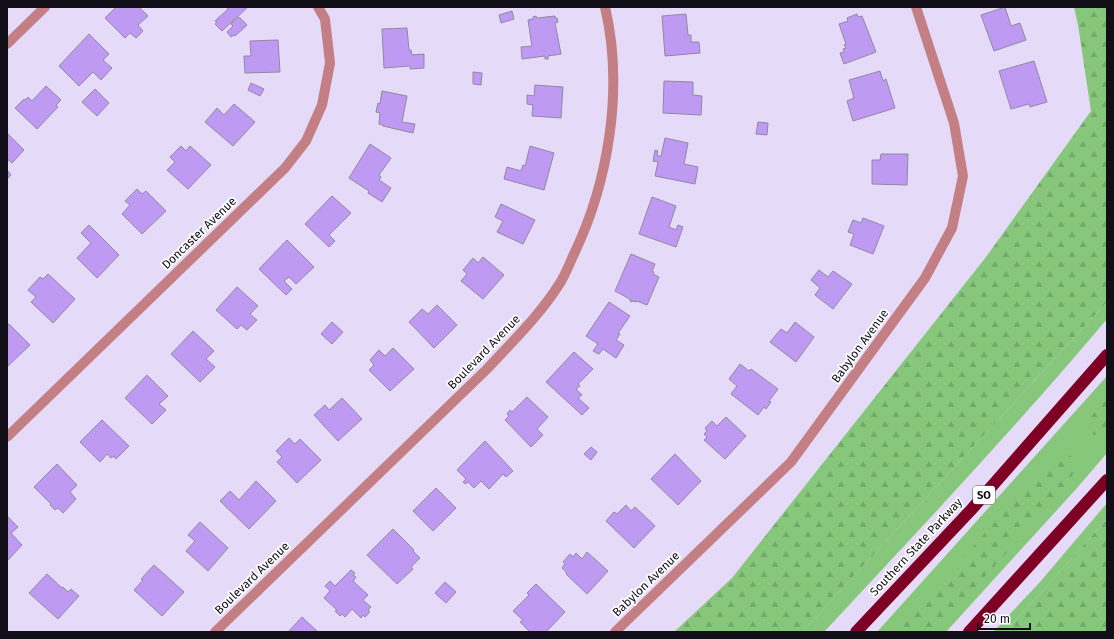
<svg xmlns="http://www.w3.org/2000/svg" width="1114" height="639" viewBox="0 0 1114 639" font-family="'Fira Sans',sans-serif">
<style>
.green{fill:#86c77b}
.forest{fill:url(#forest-firs)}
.building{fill:#be9af2;stroke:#9188a2}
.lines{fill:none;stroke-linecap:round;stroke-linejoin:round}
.minor{stroke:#c37f84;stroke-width:10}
.motorway{stroke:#7e0025;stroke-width:12}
.labels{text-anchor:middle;stroke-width:3.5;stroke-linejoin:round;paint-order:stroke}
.shield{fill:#fff;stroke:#5a575e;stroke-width:1}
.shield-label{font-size:11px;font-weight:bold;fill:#130f19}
.street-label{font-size:12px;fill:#130f19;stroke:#fff}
</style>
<defs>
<pattern id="forest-firs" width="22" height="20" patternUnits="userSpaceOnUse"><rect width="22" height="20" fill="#86c77b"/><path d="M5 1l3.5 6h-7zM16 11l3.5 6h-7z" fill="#73aa6a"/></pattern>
</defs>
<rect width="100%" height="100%" fill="#e5dbf8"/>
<path class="green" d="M1107 302V319C1016 427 920 529 824 632H802Z
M1107 376V453L1077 488 946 632H877Z
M1107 503V519L1005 632H993L1040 582Z"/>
<path class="forest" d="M1074 7H1107V302L802 632H674L732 578 986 257 1091 111 1078 25Z
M1107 395V428L1100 436 1087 433 1086 424Z
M1061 449 1081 463 1047 510 933 632H893L921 604Z
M1107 519V631L1005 632Z"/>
<path class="building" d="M116 7H139L148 16 138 25 143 31 136 38 130 33 125 38 105 18Z
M226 7H248L222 31 215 24 217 22 215 21 228 9Z
M1005 7 1011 26 1020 23 1026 40 994 51 981 15Z
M512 11 514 19 501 23 499 15Z
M686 14 688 35H691V42H699L700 53 665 56 662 16Z
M857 14 858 17 862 16 876 52 844 64 840 53 844 52 843 49 846 48 844 45 846 44 839 24 848 21 847 18Z
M536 16 537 18 555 16V18H557L558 22 555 23 561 54 548 56V59H545V56L522 59 521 47 532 46 528 20 533 19V17Z
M239 17 247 25 235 36 234 35 231 37 227 32 233 26 231 24Z
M407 28 409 50H411L412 55 424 54V68L410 69V66L384 68 382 29Z
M89 34 109 54 103 60 112 68 101 80 93 72 79 86 59 66Z
M278 40 280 72 245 73 244 56H251L250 41Z
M1034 61 1047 102 1030 107 1029 104 1011 109 999 71Z
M880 71 883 81 886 79 895 108 853 121 847 101 854 98 849 80Z
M473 72 482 73 481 85 473 84Z
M664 81 693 82V95L702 96 701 115 663 113Z
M251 83 264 89 260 96 248 90Z
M535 85 563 87 561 118 532 116 533 105 527 104V95L534 96Z
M46 86 61 100 56 105 58 107 37 129 15 108 24 99 25 100 28 97 32 101Z
M95 89 109 103 97 116 82 102Z
M382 91 407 96 402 122 415 124 413 133 383 126V125L379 124 380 113 376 112 378 103 380 104Z
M234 104 255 122 233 146 205 122 217 108 224 115Z
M758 122 768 123 767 135 756 134Z
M7 133 24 150 12 163 7 159Z
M665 138 688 143 684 164 698 167 695 184 655 176 658 162 653 161 655 150 658 151 657 156H661Z
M370 144 391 158 379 175 381 177 379 180 391 188 382 202 368 193 369 191 349 178Z
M181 146 186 151 190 146 211 165 188 189 167 170 175 162 170 157Z
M530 146 554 153 544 190 504 179 507 167 521 171 523 165 525 166Z
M881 154H908L907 185 872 184V160H880Z
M7 170 11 175 7 179Z
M137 189 142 194 146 191 166 211 142 234 122 214 130 205 125 201Z
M332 196 351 213 329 235 335 241 329 247 305 224Z
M652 197 676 206 669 227 676 230 678 225 683 227 676 247 639 234Z
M501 204 535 220 523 244 497 232 503 221 495 217Z
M863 218 884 226 873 254 850 245 854 234 848 232 853 220 861 223Z
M89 225 119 255 97 278 77 258 91 243 81 233Z
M287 240 314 267 296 284 289 277 284 281 292 289 286 295 259 269Z
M631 254 655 264 652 271 654 272 653 274 659 277 647 305 637 301 636 302 632 301V302L630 301V299L615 291Z
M483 257 504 275 483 299 461 281 467 274 463 270 473 258 478 263Z
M819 270 828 277 833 271 852 284 833 309 815 295 820 288 811 280Z
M48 274 75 299 53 323 31 302 36 297 28 290 40 277 43 279Z
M237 287 258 306 250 314 257 320 247 330 241 325 237 329 216 310Z
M609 302 630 316 618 333 620 334 616 340 624 345 616 358 603 349 599 354 593 351 598 344 586 336Z
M437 305 457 325 434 348 409 322 422 309 428 314Z
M332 322 343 332 332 344 321 334Z
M795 322 814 337 796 362 770 342 781 329 787 333Z
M9 324 30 345 7 367V325Z
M193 331 214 351 206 359 215 367 200 382 171 354Z
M393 348 414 369 390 391 369 370 374 365 370 360 379 350 385 356Z
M574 352 593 369 578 384 580 386 576 389 582 395 578 398 589 408 582 415 546 382Z
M740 364 749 371 751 369 778 389 769 401 771 402 766 409 764 407 758 415 731 394 737 386 729 379Z
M147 375 168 396 159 404 166 410 152 424 125 398Z
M527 397 548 417 537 429 543 435 531 447 505 420 509 416 507 414 510 410 512 412Z
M342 398 362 419 338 441 314 415 325 405 329 410Z
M726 417 746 436 725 459 704 440 707 437 704 434 707 431 705 428 712 421 717 426Z
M102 420 129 446 116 459 114 456 111 458 107 454 100 462 80 442Z
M289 438 295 444 300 439 321 460 297 483 277 462 282 457 276 451Z
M485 441 513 471 506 477 503 474 489 489 481 481 474 488 468 482 465 484 463 482 466 479 457 470Z
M591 447 597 452 591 460 584 454Z
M675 454 701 481 678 505 651 479Z
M57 464 77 485 70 492 76 499 63 513 58 508 55 510 50 505 51 504 34 487Z
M256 481 276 501 249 529 220 501 230 491 239 500Z
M436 488 456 508 433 531 413 511Z
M626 505 631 511 635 507 655 526 634 548 606 521 614 512 617 514Z
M7 516 18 527 11 533 22 545 7 561Z
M200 522 228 548 208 571 186 551 195 541 188 535Z
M393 529 414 550 413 551 420 558 411 567 413 569 397 584 367 555Z
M587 552 608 571 587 594 566 574 567 573 562 568 565 564 563 562 570 554 573 557 576 553 582 559Z
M154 565 184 592 162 616 134 590 143 580 141 579Z
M351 570 355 573 353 575 356 577 353 581 368 595 363 600 371 607 368 610 370 612 365 617 363 615 361 618 352 609 345 617 342 614 340 616 335 611 337 610 324 598 330 591 325 586 330 581 335 586Z
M47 574 62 588 63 587 68 592 71 589 79 596 58 619 29 593Z
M445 582 456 592 446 603 435 593Z
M536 584 565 612 546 632H530L520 622 523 620 513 611 529 595 527 593Z
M302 617 318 632H288Z"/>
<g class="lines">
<path class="minor" d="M7 44 45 7
M7 437 285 168 306 141 322 105 330 63 325 19 318 7
M215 632 487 369C512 342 540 315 560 283 565 275 569 265 573 256 609 182 624 88 605 7
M615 632 791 462 925 278 952 228 963 176 954 123 916 7"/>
<path class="motorway" d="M856 632 971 510 1107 355
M969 632 1107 480"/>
</g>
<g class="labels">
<rect class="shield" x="973" y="486" width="22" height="18" rx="3"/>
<g class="shield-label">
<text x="984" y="499">SO</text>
</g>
<g class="street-label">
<text transform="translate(199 233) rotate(-44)" y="4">Doncaster Avenue</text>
<text transform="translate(860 346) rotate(-54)" y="4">Babylon Avenue</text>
<text transform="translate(484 352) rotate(-46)" y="4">Boulevard Avenue</text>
<text transform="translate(916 547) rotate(-47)" y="4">Southern State Parkway</text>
<text transform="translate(252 578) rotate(-44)" y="4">Boulevard Avenue</text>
<text transform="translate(646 584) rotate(-44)" y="4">Babylon Avenue</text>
</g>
</g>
<rect width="1114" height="639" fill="none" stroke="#130f19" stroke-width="16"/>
<path d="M978 623v6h52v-6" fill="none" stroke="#130f19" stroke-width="2"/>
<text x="984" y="623" font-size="12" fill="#130f19" stroke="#ffffff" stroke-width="3" paint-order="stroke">20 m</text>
</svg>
